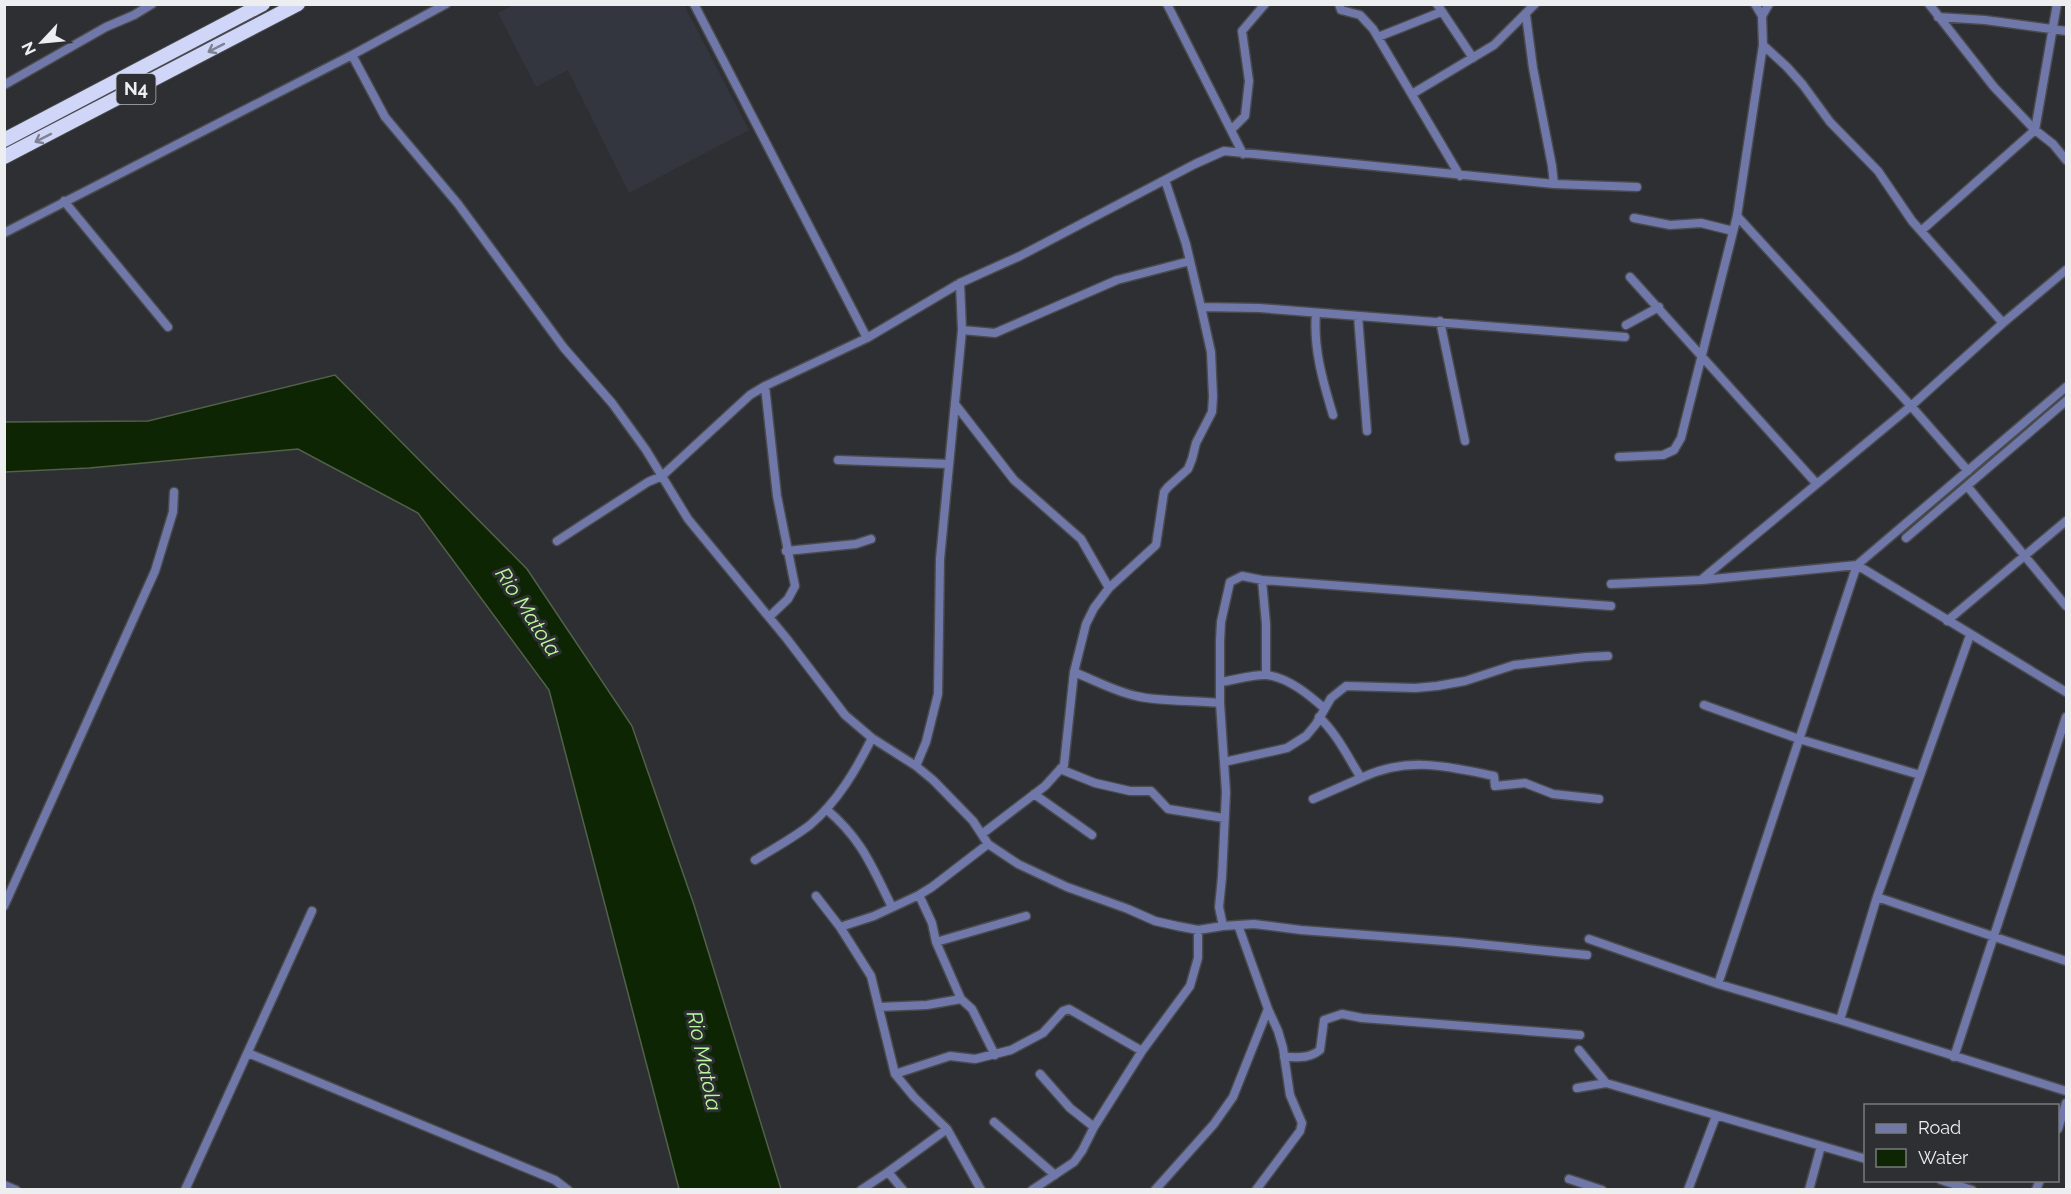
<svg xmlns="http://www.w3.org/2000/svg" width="2071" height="1194" viewBox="0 0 2071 1194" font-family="Raleway,sans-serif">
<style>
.built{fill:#34363f}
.water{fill:#0e2503;stroke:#51614a;stroke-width:1.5}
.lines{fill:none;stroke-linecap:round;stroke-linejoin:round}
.minor-casing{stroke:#494a4d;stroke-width:11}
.trunk-casing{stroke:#494a4d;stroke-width:16}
.minor{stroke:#7078a9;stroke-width:8}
.trunk{stroke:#d0d6f7;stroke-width:14}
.oneway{stroke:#7f8294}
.labels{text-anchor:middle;stroke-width:6;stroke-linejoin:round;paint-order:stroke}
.shield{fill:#2e2f32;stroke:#b4b5b7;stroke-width:1.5}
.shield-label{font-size:18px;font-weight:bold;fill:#edeef0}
.water-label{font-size:21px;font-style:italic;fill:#b9f99c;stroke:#2e2f32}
</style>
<rect width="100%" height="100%" fill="#2e2f32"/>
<path class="built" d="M515 4 684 5 749 130 629 193 568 70 536 87 498 13Z"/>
<path class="water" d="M335 375 527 569 632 726 694 905 781 1189H679L549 690 418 513 298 449 89 468 5 472V422L148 421Z"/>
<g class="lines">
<g class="minor-casing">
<path id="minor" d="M694 4 867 338
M1167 4 1243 154
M1339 4 1341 10 1360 15 1373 29 1460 176
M1437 4 1473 58
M1929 4 1994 87 2035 130 2053 144 2066 160
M1526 15 1533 68 1552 166 1554 184
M1762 16 1769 4
M1938 17 1985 20 2066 31
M1378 37 1441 12
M1763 45 1787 67 1803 85 1830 122 1878 171 1912 221 2003 323
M352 55 446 4
M4 85 106 27 134 15 152 4
M1412 94 1494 45 1535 4
M1231 130 1245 116 1249 81 1242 31 1265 4
M64 201 168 327
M1737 216 1911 406 1968 471
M1634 218 1670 225 1701 223 1733 231
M1921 231 2035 130 2057 4
M4 233 352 55 385 117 458 204 564 348 612 403 646 450 688 519 787 639 845 715 872 738 916 766 933 780 973 821 988 844 1018 864 1067 887 1128 909 1155 921 1177 926 1198 930 1223 926 1254 924 1301 930 1458 942 1587 955
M1630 277 1816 483
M1201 307 1259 308 1625 337
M1316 313C1313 348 1323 382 1333 415
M1358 316 1367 431
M1440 321 1465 441
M1626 325 1659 307
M962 330 995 333 1117 280 1190 261
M765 386 777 496 795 586 788 599 769 617
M955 404 1014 480 1081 539 1109 588
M1619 457 1663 455 1674 450 1681 438 1737 216 1763 45 1762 16 1755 4
M838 460 949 464
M1967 486 2066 606
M1906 538 2066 401
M557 541 648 482 662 476 750 395 765 386 867 338 960 283 1020 256 1195 164 1224 151 1554 184 1637 187
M786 551 856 544 871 539
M1702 579 1911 406 2003 323 2066 270
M1262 580 1266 624V675
M1611 584 1702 580 1857 565 2066 692
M1947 621 2066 521
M1074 672C1094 680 1114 691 1136 696 1161 702 1193 700 1220 703
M1221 682C1235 680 1253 674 1267 675 1289 678 1309 695 1324 708
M1704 705 1799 739 1920 775
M1224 762 1287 748 1306 736 1316 724 1331 698 1346 686 1415 688 1437 686 1465 681 1514 665 1586 657 1608 656
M916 766 926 742 938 694 940 559 962 330 960 283
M1060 769 1095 783 1130 791H1151L1168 809 1224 818
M1361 778C1407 756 1446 766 1494 776L1495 786 1525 783 1553 794 1599 799
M1034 794 1092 835
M1313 799 1361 778C1348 757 1337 734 1319 717
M826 809C862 839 872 867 892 907
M982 834 1045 786 1064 765 1074 672 1086 624 1094 608 1109 588 1156 545 1164 492 1168 487 1188 469 1192 459 1196 443 1212 412 1213 397 1211 352 1201 307 1186 244 1165 180
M755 860C773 849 793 838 810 825 838 801 856 770 872 738
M919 895 932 923 936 942 961 999 972 1009 995 1055
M816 896 840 927 871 976 895 1074 914 1097 947 1129 981 1190
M1877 897 2066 961
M4 906 155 571 173 512 174 492
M1238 925 1268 1009 1278 1031 1283 1048 1290 1095 1302 1123 1300 1131 1256 1190
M1223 926 1219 907 1222 877 1226 792 1220 703V641L1221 622 1230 582 1242 576 1262 580 1611 606
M840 927 874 916 919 895 932 887 988 844
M1589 939 1718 984 1840 1020 2066 1091
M936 942 1026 916
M1718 984 1857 565 2066 387
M879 1007 927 1005 961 999
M1840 1020 1877 897 1970 635
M1579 1050 1606 1083
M248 1053 555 1180 568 1190
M1284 1057C1298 1057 1309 1059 1320 1050L1324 1020 1342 1014 1362 1018 1580 1035
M1954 1057 2066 717
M895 1074 950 1056 975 1059 1011 1050 1043 1033 1063 1011 1069 1009 1142 1051
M1040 1074 1070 1108 1094 1127
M1577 1088 1606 1083 1866 1159
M994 1122 1055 1175
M2058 1129 2066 1103
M888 1172 903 1190
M1569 1179 1602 1190
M1941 1180 1972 1190
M4 1185 16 1190
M185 1190 312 911
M861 1190 888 1172 947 1129
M1032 1190 1074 1162 1082 1151 1094 1127 1142 1051 1190 986 1198 958V930
M1155 1190 1214 1124 1233 1097 1268 1009
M1688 1190 1716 1116
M1809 1190 1821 1146
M2036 1190 2040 1180"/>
</g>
<g class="trunk-casing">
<path id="trunk" d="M4 140 263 4
M4 157 298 4"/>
</g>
<use href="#minor" class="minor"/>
<use href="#trunk" class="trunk"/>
</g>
<defs><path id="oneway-shaft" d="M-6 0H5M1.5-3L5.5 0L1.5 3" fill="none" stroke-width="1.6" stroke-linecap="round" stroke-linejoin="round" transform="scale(1.5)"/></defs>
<g class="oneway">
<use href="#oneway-shaft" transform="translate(216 48) rotate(153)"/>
<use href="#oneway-shaft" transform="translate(43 138) rotate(153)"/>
</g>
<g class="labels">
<rect class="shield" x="116.5" y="74" width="39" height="30" rx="4.5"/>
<g class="shield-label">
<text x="136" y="95">N4</text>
</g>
<g class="water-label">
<text transform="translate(528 612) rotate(57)" y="7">Rio Matola</text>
<text transform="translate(704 1061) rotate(78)" y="7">Rio Matola</text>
</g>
</g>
<rect width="2071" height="1194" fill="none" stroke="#edeef0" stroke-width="12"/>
<rect x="1864" y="1104" width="195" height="78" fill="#2e2f32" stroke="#7a7b7e" stroke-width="1.5"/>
<rect x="1876" y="1124" width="30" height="9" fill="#7078a9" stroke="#7a7b7e" stroke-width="1.5"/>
<text x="1918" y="1134" font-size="18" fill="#edeef0">Road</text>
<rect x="1876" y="1149" width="30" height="18" fill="#0e2503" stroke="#7a7b7e" stroke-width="1.5"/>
<text x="1918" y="1164" font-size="18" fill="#edeef0">Water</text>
<g transform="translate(42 42) rotate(244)" stroke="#2e2f32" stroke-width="4.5" paint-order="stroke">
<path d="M0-4.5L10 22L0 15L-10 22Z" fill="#edeef0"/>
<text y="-9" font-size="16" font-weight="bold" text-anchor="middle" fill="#edeef0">N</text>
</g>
</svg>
